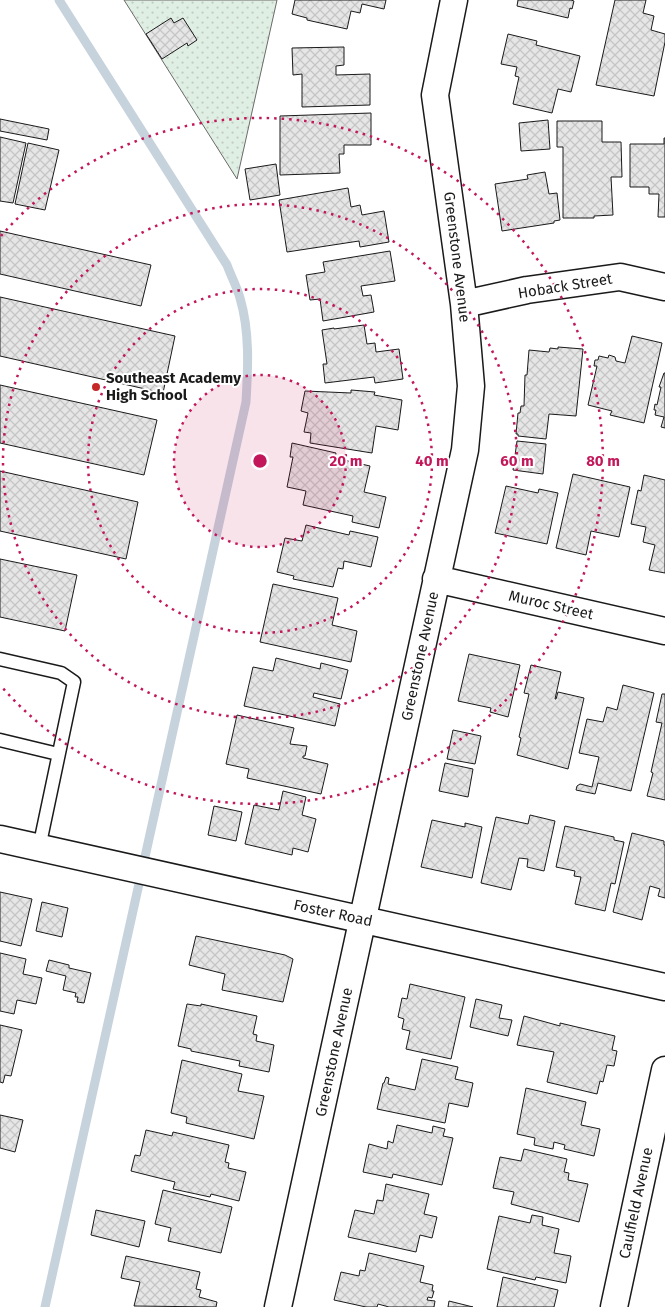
<svg xmlns="http://www.w3.org/2000/svg" width="665" height="1307" viewBox="0 0 665 1307" font-family="'Fira Sans',sans-serif">
<style>
.grass{fill:url(#grass-dots);stroke:#6a6a6a}
.lines{fill:none;stroke-linecap:round;stroke-linejoin:round}
.stream{stroke:#c6d2dc;stroke-width:9}
.building{fill:url(#building-cross-hatch);stroke:#1a1a1a}
.service-casing{stroke:#1a1a1a;stroke-width:15}
.minor-casing{stroke:#1a1a1a;stroke-width:29}
.service{stroke:#fff;stroke-width:12}
.minor{stroke:#fff;stroke-width:26}
.ring{fill:none;stroke:#c2185b;stroke-width:2.5;stroke-dasharray:2.5 5}
.poi-dot{fill:#c62828;stroke:#fff;stroke-width:2}
.labels{text-anchor:middle;stroke-width:4;stroke-linejoin:round;paint-order:stroke}
.street-label{font-size:15px;fill:#1a1a1a;stroke:#fff}
.poi-label{font-size:15px;font-weight:bold;fill:#1a1a1a;stroke:#fff;text-anchor:start}
.centre{fill:#c2185b;stroke:#fff;stroke-width:2.5}
.ring-label{font-size:15px;text-anchor:middle;font-weight:bold;fill:#c2185b;stroke:#fff;stroke-width:4;stroke-linejoin:round;paint-order:stroke}
</style>
<defs>
<pattern id="grass-dots" width="8" height="8" patternUnits="userSpaceOnUse" patternTransform="scale(1.25)"><rect width="8" height="8" fill="#e0efe3"/><path d="M2 2h.1M6 6h.1" fill="none" stroke="#c0ccc2" stroke-width="1.8" stroke-linecap="round"/></pattern>
<pattern id="building-cross-hatch" width="8" height="8" patternUnits="userSpaceOnUse" patternTransform="scale(1.25)"><rect width="8" height="8" fill="#e6e6e6"/><path d="M0 0l8 8M0 8l8-8" fill="none" stroke="#c5c5c5"/></pattern>
</defs>
<rect width="100%" height="100%" fill="#fff"/>
<path class="grass" d="M124 0H277L237 179Z"/>
<g class="lines">
<path class="stream" d="M45 1307 246 402C248 368 250 332 240 298 237 287 231 276 227 265L59 0"/>
</g>
<path class="building" d="M295 0H386L384 9 362 4 360 13 351 11 347 29 307 20V18L292 14Z
M518 0H571L574 1 572 9 570 8 568 18 517 6Z
M615 0H646L643 13 654 16 651 30 665 34V42L654 96 596 85Z
M171 18 174 23 183 18 197 40 188 46 187 43 162 59 146 34Z
M508 34 537 41 536 45 580 56 571 92 558 89 552 113 513 104 519 77 515 76 517 67 501 64Z
M344 47V65L336 66V75L370 74V105L302 107V74L293 75 292 48Z
M371 113V145H344V154H339L340 173 280 175V116Z
M0 119 49 129 47 140 0 131Z
M548 120 550 149 521 151 519 123Z
M557 121H602V142H621L622 177H611L613 215 594 216V218H563V147H557Z
M0 137 26 143 13 203 0 201Z
M664 138H665V217H658L659 194H649V187H630V144H664Z
M28 143 59 150 45 210 15 204Z
M276 164 280 195 250 200 245 169Z
M545 172 549 194 557 193 560 220 554 221V223L502 231 495 184 528 179 527 175Z
M348 188 351 207 360 205 362 215 384 211 389 242 360 247 359 241 287 252 279 200Z
M0 231 151 265 141 306 0 274Z
M390 251 395 281 361 286 363 296 371 295 374 312 323 321 320 299 310 300 306 275 325 272 323 262Z
M0 297 175 336 163 393 0 356Z
M364 325 367 344 375 343 376 352 399 349 403 379 375 383 374 377 325 383 323 364H327L322 330 334 328V329Z
M632 336 662 343 644 423 610 415 612 411 588 405 597 366H594L595 360H598L599 356 608 358 609 355 615 357 616 361 625 363Z
M558 347 583 349 576 416 549 414 546 439 518 436V434H516L518 413H520L521 406H524L525 375H527L529 350 549 352 550 348 558 349Z
M664 373H665V428L661 427 664 417 655 415 656 410H654L655 404 657 405 661 387H659Z
M0 385 157 420 144 475 0 443Z
M351 390 375 392 374 395 402 400 398 430 376 426 372 453 310 443 311 433 304 432 308 413 301 411 305 391 351 393Z
M517 441 546 444 543 474 513 470Z
M292 443 336 453 335 458 370 466 364 492 386 497 379 528 352 522 353 516 303 505 306 491 287 487 293 457H290Z
M0 471 138 502 126 559 0 531Z
M573 474 630 487 619 537 591 531 586 555 556 548Z
M644 475 665 480V573L649 570 655 545 643 542 646 527 631 524 638 490 641 491Z
M506 486 538 493 539 489 558 493 547 544 495 533Z
M306 525 349 535 350 531 378 537 371 567 344 561 343 569 338 568 333 587 293 579 294 576 277 572 285 538 302 541Z
M0 559 77 575 65 631 0 617Z
M273 584 338 598 332 625 357 631 351 662 260 642Z
M469 654 520 665 508 717 490 712 491 708 458 701Z
M276 658 320 669 321 663 348 670 341 699 314 693 313 697 340 704 335 726 244 706 253 667 273 671Z
M531 665 561 672 555 699H556L558 692 584 698 568 769 517 755 521 738 519 737 529 694 524 693Z
M623 685 654 693 631 791 598 783 595 794 576 790 577 786 580 784 592 787 599 757 579 753 587 719 603 722 607 707 617 710Z
M662 694H665V800L647 796 653 773 651 772 662 723 656 722Z
M237 715 294 728 290 744 307 746 305 756H303V758L328 764 321 794 247 778 249 769 226 764Z
M453 730 481 736 475 764 447 759Z
M445 763 473 769 468 797 439 791Z
M283 791 306 797 302 815 316 819 308 852 293 848 292 855 245 844 254 805 279 810Z
M214 806 242 812 236 841 208 835Z
M530 815 555 821 544 871 527 867 528 859 519 858 511 890 481 883 496 817 528 824Z
M432 820 465 827V823L482 827 472 878 421 867Z
M565 826 614 837V840L624 842 615 884 611 883 605 911 575 904 581 877 574 876 575 871 556 867Z
M632 833 664 841V845H665V898L658 896 660 889 650 886 642 920 613 912Z
M0 892 32 899 21 946 0 941Z
M42 902 68 908 62 937 36 931Z
M196 936 285 955 293 959 283 1002 222 990 225 974 189 965Z
M0 953 26 959 23 974 42 978 36 1004 17 1000 14 1014 0 1011Z
M49 960 69 965V968L91 973 84 1003 77 1002 78 997H75L76 993 63 990 66 976 46 971Z
M410 984 465 997 451 1059 406 1049 410 1031 402 1029 404 1019 398 1017 402 998 407 999Z
M476 999 502 1005 499 1018 512 1020 508 1036 470 1027Z
M187 1004 201 1006V1004L257 1016 253 1034 257 1035 256 1041 274 1045 269 1072 239 1066 240 1061 191 1051V1049L178 1046Z
M524 1016 560 1026V1023L615 1036 612 1050 617 1051 614 1066 607 1065 603 1082 600 1081 597 1094 547 1082 554 1052 517 1045Z
M0 1025 22 1030 11 1076 5 1075 3 1083 0 1082Z
M422 1059 458 1067 455 1079 473 1083 468 1107 449 1103 445 1123 377 1109 383 1083H384L386 1077 389 1078 388 1084 415 1090Z
M182 1060 242 1074 238 1091 264 1096 254 1139 186 1123 187 1117 171 1113Z
M526 1088 586 1102 581 1125 600 1129 594 1156 564 1149 565 1145 554 1142 553 1149 534 1145 535 1138 517 1134Z
M0 1115 23 1120 15 1152 0 1148Z
M397 1125 432 1133 433 1126 445 1129 443 1136 453 1138 442 1185 393 1174 392 1178 363 1172 369 1144 387 1149 388 1141 393 1143Z
M146 1130 172 1136 173 1132 229 1145 225 1162 229 1163 228 1168 246 1172 239 1201 211 1194 210 1197 173 1189 175 1182 131 1171 135 1155 140 1156Z
M524 1149 567 1159 564 1172 569 1173 568 1180 588 1184 579 1222 511 1204 514 1192 493 1188 500 1157 521 1161Z
M386 1184 429 1194 424 1214 437 1217 432 1238 420 1235 416 1252 348 1237 355 1210 374 1214 377 1200 383 1201Z
M163 1190 232 1207 221 1253 168 1241 171 1228 155 1224Z
M96 1210 145 1221 139 1247 91 1235Z
M532 1215 543 1217 542 1225 559 1229 554 1253 571 1256 566 1283 536 1277 535 1280 487 1269 499 1216 530 1223Z
M369 1253 424 1266 420 1282 433 1285 432 1291H434L432 1298 428 1297 427 1300 435 1301 434 1307H389L378 1304 377 1307H366L334 1300 341 1272 359 1276 360 1270 365 1271Z
M126 1256 200 1272 196 1289 201 1290 199 1297 217 1302 216 1307 134 1306 140 1282 121 1278Z
M503 1277 558 1290 554 1307H497Z
M449 1301 473 1307H448Z"/>
<g class="lines">
<g class="service-casing">
<path id="service" d="M0 659 61 673 74 682 39 848
M0 740 58 754"/>
</g>
<g class="minor-casing">
<path id="minor" d="M464 304 527 290 620 277 665 287
M436 579 665 631
M0 839 665 987
M278 1307 465 450 471 386 464 304 435 95 454 0
M614 1307 665 1070"/>
</g>
<use href="#service" class="service"/>
<use href="#minor" class="minor"/>
</g>
<circle cx="260" cy="461" r="86" fill="#c2185b" fill-opacity=".12"/>
<g class="ring">
<circle cx="260" cy="461" r="86"/>
<circle cx="260" cy="461" r="172"/>
<circle cx="260" cy="461" r="257"/>
<path d="M1 236A343 343 0 1 1 1 686"/>
</g>
<circle class="poi-dot" cx="96" cy="387" r="5"/>
<g class="labels">
<g class="street-label">
<text transform="translate(457 257) rotate(83)" y="5">Greenstone Avenue</text>
<text transform="translate(565 286) rotate(-9)" y="5">Hoback Street</text>
<text transform="translate(551 605) rotate(13)" y="5">Muroc Street</text>
<text transform="translate(420 656) rotate(-78)" y="5">Greenstone Avenue</text>
<text transform="translate(333 913) rotate(12)" y="5">Foster Road</text>
<text transform="translate(334 1052) rotate(-78)" y="5">Greenstone Avenue</text>
<text transform="translate(636 1203) rotate(-78)" y="5">Caulfield Avenue</text>
</g>
<g class="poi-label">
<text x="106" y="383">Southeast Academy<tspan x="106" dy="17">High School</tspan></text>
</g>
</g>
<circle cx="260" cy="461" r="8" class="centre"/>
<g class="ring-label">
<text x="346" y="466">20 m</text>
<text x="432" y="466">40 m</text>
<text x="517" y="466">60 m</text>
<text x="603" y="466">80 m</text>
</g>
</svg>
